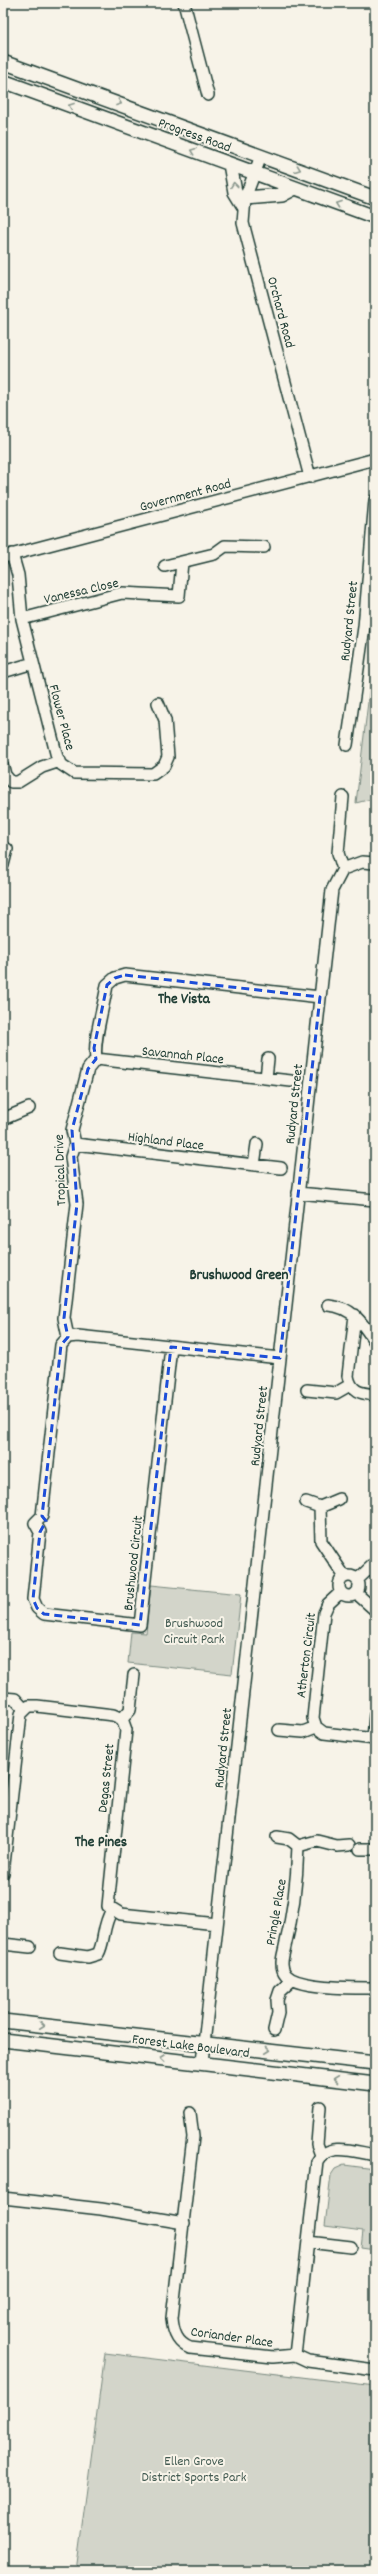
<svg xmlns="http://www.w3.org/2000/svg" width="378" height="2574" viewBox="0 0 378 2574" font-family="Dekko,sans-serif">
<style>
.green{fill:#d3d5ca;stroke:#79897f}
.lines{fill:none;stroke-linecap:round;stroke-linejoin:round}
.minor-casing{stroke:#1f3d34;stroke-width:14}
.major-casing{stroke:#1f3d34;stroke-width:16}
.minor{stroke:#f7f3e8;stroke-width:11}
.major{stroke:#f7f3e8;stroke-width:13}
.oneway{stroke:#8b988e}
.marked{fill:none;stroke:#1d4ed8;stroke-width:3;stroke-dasharray:8 5;stroke-linejoin:round}
.labels{text-anchor:middle;stroke-width:4;stroke-linejoin:round;paint-order:stroke}
.street-label{font-size:14px;fill:#1f3d34;stroke:#f7f3e8}
.park-label{font-size:14px;fill:#435b52;stroke:#f7f3e8}
.neighbourhood-label{font-size:15px;font-weight:bold;fill:#1f3d34;stroke:#f7f3e8}
</style>
<rect width="100%" height="100%" fill="#f7f3e8"/>
<filter id="ink" filterUnits="userSpaceOnUse"><feTurbulence type="fractalNoise" baseFrequency=".025" numOctaves="2"/><feDisplacementMap in="SourceGraphic" scale="8" xChannelSelector="R" yChannelSelector="G"/><feConvolveMatrix kernelMatrix="1 2 1 2 8 2 1 2 1" color-interpolation-filters="sRGB"/></filter>
<g filter="url(#ink)">
<path class="green" d="M375 643V798L356 803Z
M151 1585 241 1594 232 1674 128 1663 131 1632 146 1633Z
M344 2165 375 2169V2250L361 2248 363 2231 325 2226 331 2175 335 2169Z
M105 2353 375 2386V2571H76Z"/>
<g class="lines">
<g class="minor-casing">
<path id="minor" d="M184 3 208 95
M261 156 245 198 243 223 310 477
M12 554 18 575 22 619 57 757 62 765 74 773 153 774 164 766 168 757 165 720 158 703
M3 557 375 459
M165 566 214 554 225 546 264 547
M22 619 122 593 179 596 182 562
M3 672 33 663
M347 745 364 627 375 500
M3 767 5 775 11 782H18L42 767 60 761
M3 865 7 849
M343 869 362 862 375 863
M96 1059 291 1081
M266 1078 268 1059
M3 1119 29 1108
M75 1144 281 1168
M254 1165 257 1144
M298 1193 375 1200
M328 1305C352 1307 362 1322 375 1342
M355 1315 348 1376C351 1392 360 1393 375 1395
M68 1337 64 1318 77 1204 71 1157 75 1144 72 1130 88 1069 96 1059C93 1040 104 1006 107 985L115 978 125 975 320 997
M171 1347 140 1625 44 1614 37 1608 33 1599 40 1532 35 1523 42 1516 61 1345 68 1337 78 1336 280 1358
M307 1390 336 1393 350 1385
M306 1502 320 1507 339 1499
M320 1507 321 1541 345 1577
M339 1586a10 10 0 1 1 20 0a10 10 0 1 1-20 0Z
M357 1580 375 1563
M341 1592 328 1604 324 1613 313 1718 316 1727 324 1733 375 1739
M356 1593 375 1610
M3 1698 15 1699 24 1709
M122 1719 130 1710 134 1675
M279 1730 303 1732 316 1727
M373 1739 375 1714
M277 1837 289 1839 298 1846 317 1841 337 1846 349 1845
M298 1846C297 1883 293 1916 284 1951 282 1959 280 1968 286 1975 299 1989 355 1988 375 1988
M360 1849H375
M3 1873 21 1714 29 1706H37L113 1715 122 1719 126 1730 108 1906 121 1914 217 1924
M3 1944 30 1947
M60 1953 88 1957 98 1954C105 1942 102 1926 112 1910
M274 2030 278 2013 277 2000 280 1991 292 1980
M202 2062 332 890 343 869 338 853 343 797
M320 2107 317 2144 321 2155
M190 2113 193 2137 172 2318C173 2332 177 2343 190 2348L273 2357 295 2355 308 2361 375 2370
M3 2198 101 2209 184 2223
M308 2242 351 2247
M295 2355 317 2162C329 2141 355 2152 375 2155"/>
</g>
<g class="major-casing">
<path id="major" d="M3 62 375 198
M3 81 375 217
M230 164 235 192 243 205
M245 198 282 195 295 188
M3 2021 375 2063
M3 2040 375 2084"/>
</g>
<use href="#minor" class="minor"/>
<use href="#major" class="major"/>
</g>
<defs><path id="oneway-chevron" d="M-2-3.5L2.5 0L-2 3.5" fill="none" stroke-width="1.6" stroke-linecap="round" stroke-linejoin="round"/></defs>
<g class="oneway">
<use href="#oneway-chevron" transform="translate(119 103) rotate(20)"/>
<use href="#oneway-chevron" transform="translate(71 106) rotate(-160)"/>
<use href="#oneway-chevron" transform="translate(193 151) rotate(-160)"/>
<use href="#oneway-chevron" transform="translate(298 169) rotate(20)"/>
<use href="#oneway-chevron" transform="translate(234 185) rotate(-97)"/>
<use href="#oneway-chevron" transform="translate(338 204) rotate(-160)"/>
<use href="#oneway-chevron" transform="translate(42 2025) rotate(6)"/>
<use href="#oneway-chevron" transform="translate(268 2050) rotate(6)"/>
<use href="#oneway-chevron" transform="translate(163 2058) rotate(-174)"/>
<use href="#oneway-chevron" transform="translate(336 2079) rotate(-173)"/>
</g>
</g>
<path class="marked" d="M125 975 320 997 280 1358 171 1347 140 1625 44 1614 37 1608 33 1599 40 1532 46 1521 42 1516 61 1345 68 1337 64 1318 77 1204 72 1130 88 1069 96 1059 94 1048 107 985 115 978Z"/>
<g class="labels">
<g class="street-label">
<text transform="translate(195 134) rotate(20)" y="5">Progress Road</text>
<text transform="translate(282 312) rotate(75)" y="5">Orchard Road</text>
<text transform="translate(185 494) rotate(-15)" y="5">Government Road</text>
<text transform="translate(81 590) rotate(-13)" y="5">Vanessa Close</text>
<text transform="translate(348 621) rotate(-84)" y="5">Rudyard Street</text>
<text transform="translate(63 717) rotate(75)" y="5">Flower Place</text>
<text transform="translate(183 1054) rotate(6)" y="5">Savannah Place</text>
<text transform="translate(293 1104) rotate(-84)" y="5">Rudyard Street</text>
<text transform="translate(166 1140) rotate(7)" y="5">Highland Place</text>
<text transform="translate(59 1170) rotate(-92)" y="5">Tropical Drive</text>
<text transform="translate(258 1426) rotate(-84)" y="5">Rudyard Street</text>
<text transform="translate(132 1563) rotate(-84)" y="5">Brushwood Circuit</text>
<text transform="translate(305 1655) rotate(-83)" y="5">Atherton Circuit</text>
<text transform="translate(222 1748) rotate(-84)" y="5">Rudyard Street</text>
<text transform="translate(105 1778) rotate(-84)" y="5">Degas Street</text>
<text transform="translate(275 1912) rotate(-80)" y="5">Pringle Place</text>
<text transform="translate(191 2045) rotate(7)" y="5">Forest Lake Boulevard</text>
<text transform="translate(232 2336) rotate(8)" y="5">Coriander Place</text>
</g>
<g class="park-label">
<text x="194" y="1627">Brushwood<tspan x="194" dy="16">Circuit Park</tspan></text>
<text x="194" y="2465">Ellen Grove<tspan x="194" dy="16">District Sports Park</tspan></text>
</g>
<g class="neighbourhood-label">
<text x="184" y="1003">The Vista</text>
<text x="239" y="1279">Brushwood Green</text>
<text x="101" y="1846">The Pines</text>
</g>
</g>
<rect width="378" height="2574" fill="none" stroke="#f7f3e8" stroke-width="16"/>
<rect x="8" y="8" width="362" height="2558" fill="none" stroke="#1f3d34" stroke-width="1.5" filter="url(#ink)"/>
</svg>
